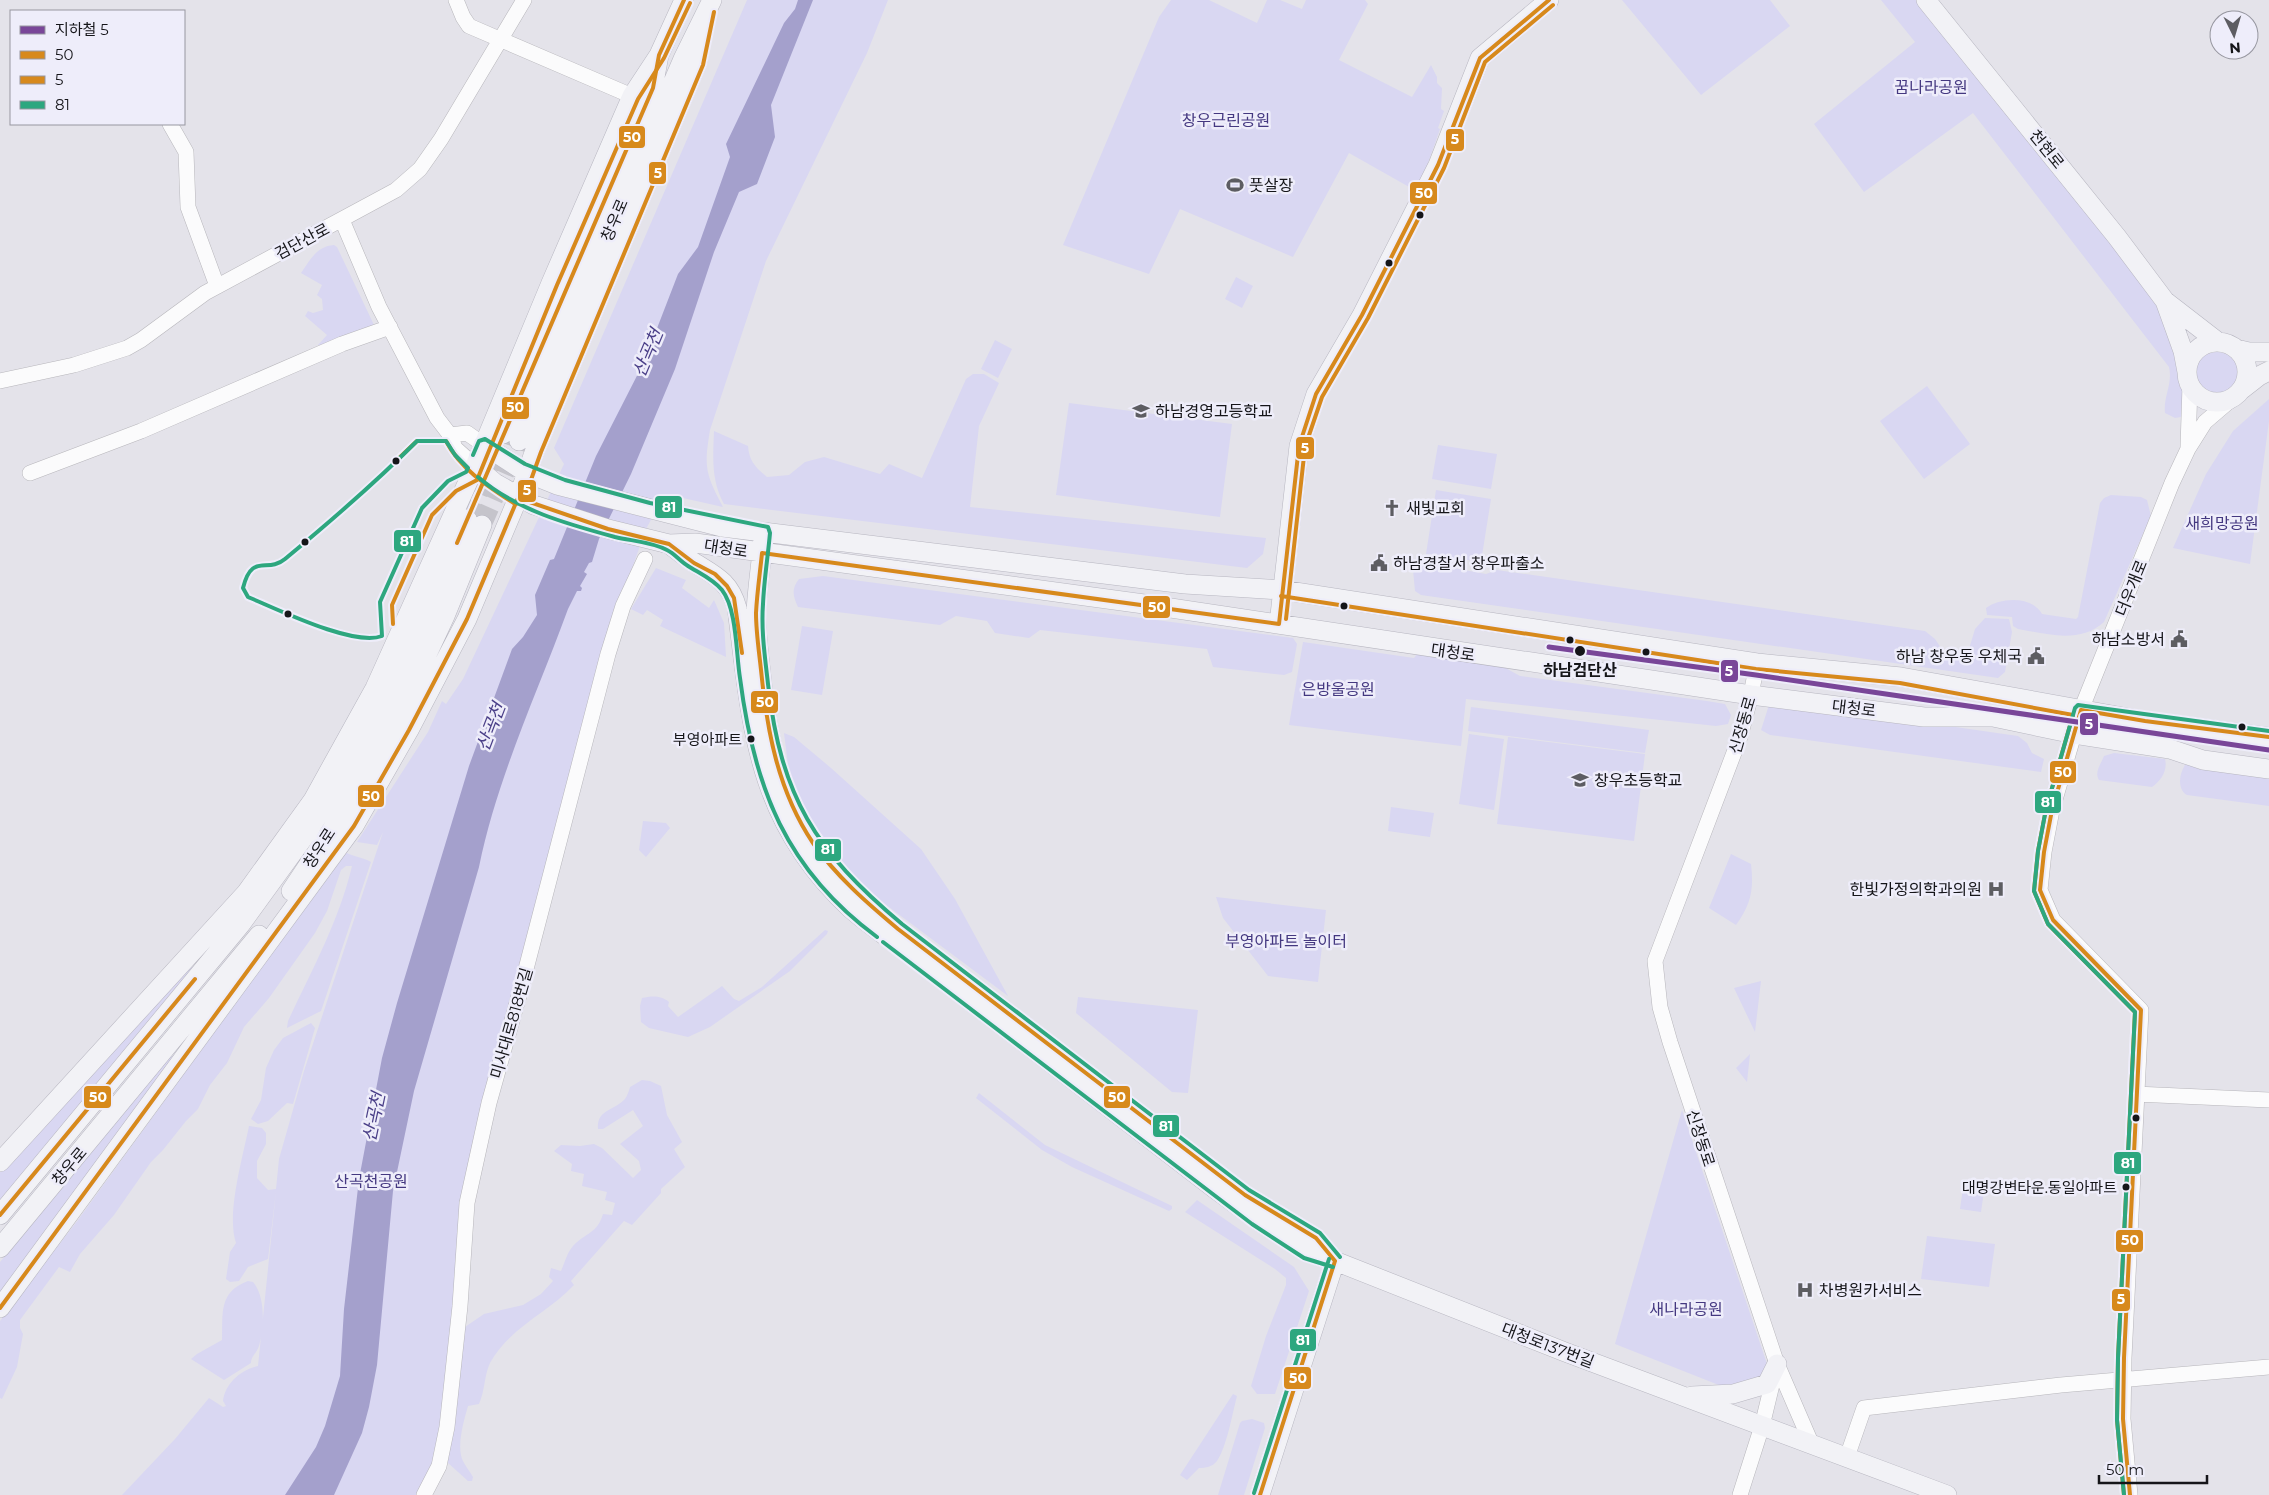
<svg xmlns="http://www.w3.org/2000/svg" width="2269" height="1495" viewBox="0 0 2269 1495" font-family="Montserrat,'Noto Sans KR',sans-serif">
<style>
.green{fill:#d9d7f2}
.water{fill:#a4a0cc}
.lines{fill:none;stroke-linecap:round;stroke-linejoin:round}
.major-tunnel{stroke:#c5c4cb;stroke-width:19;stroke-dasharray:19 9;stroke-linecap:butt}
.minor-casing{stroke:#b7b6bb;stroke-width:16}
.major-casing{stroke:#b7b6c0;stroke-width:20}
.minor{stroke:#fbfbfc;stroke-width:15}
.major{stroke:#f2f2f6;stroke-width:19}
.bus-1-casing{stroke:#eeedfa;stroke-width:8}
.bus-2-casing{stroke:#eeedfa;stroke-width:8}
.bus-3-casing{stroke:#eeedfa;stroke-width:8}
.bus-1{stroke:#d7891c;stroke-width:4}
.bus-2{stroke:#d7891c;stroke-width:4}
.bus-3{stroke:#2da77f;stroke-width:4}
.metro-1-casing{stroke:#eeedfa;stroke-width:9}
.metro-1{stroke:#794698;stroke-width:5}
.bus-dot{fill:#151519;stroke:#eeedfa;stroke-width:2}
.labels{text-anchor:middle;stroke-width:5;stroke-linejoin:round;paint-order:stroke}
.bus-label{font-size:15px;fill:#151519;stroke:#eeedfa;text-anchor:end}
.park-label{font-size:16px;fill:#443880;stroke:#eeedfa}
.street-label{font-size:16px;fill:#151519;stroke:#eeedfa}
.poi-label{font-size:16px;fill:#151519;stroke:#eeedfa;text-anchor:start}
.stop-label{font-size:16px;font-weight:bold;fill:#151519;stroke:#eeedfa}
.water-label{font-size:18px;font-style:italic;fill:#4a3f88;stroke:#eeedfa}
.line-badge{stroke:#eeedfa;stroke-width:2}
.badge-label{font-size:14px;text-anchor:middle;font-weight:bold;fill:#fff}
</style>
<rect width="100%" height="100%" fill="#e4e3ea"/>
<path class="green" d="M747 0H888L867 53 766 261 710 430C704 467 705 473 723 507L665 494 646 529 620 602 500 1040 488 1076 439 1433 434 1451 431 1474 419 1495H122L175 1439 209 1398 223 1407 226 1406 223 1401C225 1384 240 1370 258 1366L276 1191 268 1259 248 1267 239 1281 230 1282 226 1279 230 1252 236 1243C226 1214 243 1157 249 1126L262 1128 266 1133V1144L257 1161V1178L268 1190 276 1189 279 1159 304 1071 383 832 377 845 357 842 428 732 442 701 446 704 463 679 564 464 554 448Z
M1171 0H1209L1257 23 1267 0H1280L1302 9 1306 0H1365L1368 4 1339 60 1412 97 1431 65 1437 77V83L1442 88 1441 109 1444 111 1438 128 1440 129 1418 192 1349 153 1293 257 1180 209 1149 274 1063 245 1159 17Z
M1622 0H1770L1790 26 1701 95Z
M1881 0H1917L2165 304C2175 328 2201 372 2194 398 2193 404 2189 410 2187 416L2175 418 2165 413C2163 397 2173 384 2169 367L1973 113 1864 192 1814 124 1915 42Z
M334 245 337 247 374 325 322 346 318 345 327 335 305 316 308 311 313 313 323 310 322 299 317 295 322 285 301 273C310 260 317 246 334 245Z
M1236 277 1253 286 1242 308 1225 299Z
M995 340 1012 349 998 378 981 369Z
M2195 374a22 22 0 1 1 44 0a22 22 0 1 1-44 0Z
M973 374H984L999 383 979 426 970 507 1266 538 1263 554 1247 568 724 504C711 480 713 458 714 431L748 446C749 461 756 468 767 477L789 475 805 462 824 457 880 474 889 464 922 478 966 379Z
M1927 386 1970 444 1924 479 1880 421Z
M2269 399V421L2250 564 2173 548 2206 474 2233 431Z
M1069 403 1232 424 1220 517 1056 495Z
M1438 445 1497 454 1491 489 1432 479Z
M1436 490 1491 499 1481 562 1426 554Z
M2111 495 2141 497 2147 500 2151 516 2104 622C2080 644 2047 634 2018 629L2013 626 2012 617 1987 615 1986 608C2001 597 2033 596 2042 614L2076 619 2078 617 2100 503 2104 498Z
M1421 562 1486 574 1497 570 1925 631 1935 639 1943 651 1959 655 1969 649 1975 629 1985 618 2009 619 2012 632 2005 672 1998 678 1421 595 1415 591 1413 570Z
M656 568 686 580 682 588 709 608 714 600 724 623 726 657 660 626 663 620 647 610 643 615 631 609Z
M823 576 1293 638 1297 644 1292 672 1284 675 1213 667 1207 649 1040 630 1029 638 995 633 987 621 956 616 940 625 798 607C793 596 791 589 799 579Z
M802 626 833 631 822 695 791 690Z
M1303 642 1414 658 1417 654 1502 666 1520 676 1707 701 1725 704 1731 715 1728 724 1716 726 1466 699 1461 746 1289 725Z
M1781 702 2018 736 2027 743 2032 753 2044 759 2041 772 1770 735 1761 730 1769 705Z
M1471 707 1649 730 1645 753 1468 731Z
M784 733 794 737 831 768 921 849 955 899 1008 996 842 872 797 804 788 765Z
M1469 734 1504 739 1494 810 1459 804Z
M1508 737 1645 754 1634 841 1497 824Z
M2114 753 2165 759C2168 770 2161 781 2152 787L2099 780C2094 772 2101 764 2104 756Z
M2190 763 2269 774V806L2187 795C2177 789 2179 774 2185 765Z
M1391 807 1434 813 1430 837 1388 831Z
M643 821 666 823 670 828 646 857 639 850Z
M345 852C354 857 362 857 371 862L321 1011 287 1028 288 1021C312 970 339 921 352 866H346L341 870 327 911 315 933 269 998 244 1027 227 1063 210 1085 198 1109 186 1121 163 1150 151 1162 114 1215 80 1254 70 1272 59 1267 20 1320V1328L23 1334 17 1367 2 1399 0 1398V1321L78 1220Z
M1731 854 1751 864C1754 890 1751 904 1736 925L1709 908Z
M1216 897 1326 910 1318 982 1268 976 1223 918Z
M825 930 828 931 827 934 790 971 710 1027 688 1037 649 1028 641 1022 640 1006 642 998C651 996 661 995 669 1002L668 1006 678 1017 722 986 734 999 739 1001 762 987Z
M192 965 191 972 0 1200V1170Z
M1761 981 1755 1032 1734 988Z
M1078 997 1198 1010 1188 1093 1172 1092 1076 1013Z
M311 1023 315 1028 293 1104 287 1103 268 1121 258 1124 251 1119 261 1100 266 1068 274 1050 283 1038Z
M1750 1054 1747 1082 1736 1068Z
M175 1055 0 1297V1262L170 1057Z
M642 1080 650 1081 661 1086 667 1115 682 1142 674 1149 685 1167 661 1189V1193L632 1225 624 1221 571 1281 574 1285C549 1312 509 1328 490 1363 484 1376 485 1391 479 1404L468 1406C464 1420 458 1441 461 1455 462 1462 469 1470 473 1477L472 1481H468L447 1462 465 1327 484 1314 523 1305 541 1294 553 1281 549 1277 551 1268 561 1271C565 1262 567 1253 573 1246 586 1232 597 1234 603 1214L612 1215 615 1203 605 1200 607 1192 582 1186 584 1174 571 1171 572 1164 554 1151 561 1145 580 1146 594 1144 602 1148 633 1178 641 1170 639 1161 620 1144 643 1126 633 1110 603 1129H598C596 1110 615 1110 625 1099 627 1096 629 1091 630 1087Z
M979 1093 1045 1145 1172 1206V1209L1169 1211 1072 1167 1042 1150 976 1098Z
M1682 1110 1767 1364 1769 1375 1744 1395 1615 1344Z
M1964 1181 1985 1184 1981 1212 1960 1209Z
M1197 1200 1294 1267 1309 1291 1275 1394H1257L1251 1386 1266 1336 1286 1285V1278L1275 1269 1185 1212Z
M1927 1236 1995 1244 1989 1287 1921 1279Z
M248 1281 253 1282C266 1297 264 1328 259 1346 257 1353 251 1356 251 1363L224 1380 191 1359 197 1354 222 1340C223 1314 218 1292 248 1281Z
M1233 1394 1237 1396C1232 1415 1227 1446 1217 1461 1212 1467 1206 1468 1199 1468L1187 1480 1180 1475Z
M1252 1419 1264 1423 1265 1428 1244 1495H1218L1240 1423 1242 1421Z"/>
<path class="water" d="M798 0H813L771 105 775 137 757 184 739 192 714 252 675 369 631 474 599 539 592 562 589 563 584 572 587 574 580 586 582 588 581 591H577L568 609C537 694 497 778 479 867L414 1091 393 1191 377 1365 369 1407 362 1433 334 1495H285L316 1447 325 1426 340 1376 344 1309 359 1179 382 1058 397 1003 469 766 512 649 523 637 537 615 535 595 550 560 554 559 596 456 644 362 678 274 698 247 730 157 726 144 784 23 795 9Z"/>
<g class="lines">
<path class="major-tunnel" d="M467 519 503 434
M482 525 519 441"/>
<g class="minor-casing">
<path id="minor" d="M456 0 463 17 469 26 632 96
M170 124 186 152 188 207 217 286
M342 220 379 307 437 418 450 435 455 448 475 466
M0 381 74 365 127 348 141 340 205 293 396 190 420 169 441 139 524 0
M450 435 467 433 484 445
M2188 447 2190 385
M30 473 141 431 342 344 390 327
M2135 1094 2269 1100
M1777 1364 1812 1445
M1847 1457 1864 1408 2061 1385 2269 1367
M424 1495 439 1466 447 1427 460 1306 467 1203 489 1103 520 992 608 654 623 606 645 559
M1740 1495 1762 1426 1777 1364 1670 1042 1660 1007 1655 961 1740 737 1751 695 1757 663
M2130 1495 2123 1419 2124 1358 2141 1010 2053 920 2040 890 2044 852 2052 810 2081 710 2172 483 2188 449 2205 422 2233 398"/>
</g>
<g class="major-casing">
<path id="major" d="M1926 0 2117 237 2165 301 2183 351 2187 372
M2165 301 2218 342
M2187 372a30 30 0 1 1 60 0a30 30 0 1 1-60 0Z
M2236 349 2249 352H2269
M2241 390 2259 376 2269 371
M503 434 638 122 653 88 659 55 684 0
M519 441 683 59 712 0
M484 445 527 473 557 485 722 527 1185 584 1282 590 1757 663 1901 677 2145 721 2269 737
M475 466 495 483 534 505 608 529 669 544 695 543 1144 604 1751 695 1924 717H1993L2074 734 2170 749 2203 760 2269 769
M763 541C761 565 757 589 756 613 756 634 759 654 761 674 767 734 778 791 813 843 836 877 867 903 898 929L1245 1195 1316 1238 1335 1261
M669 544C677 550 686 558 695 563 716 576 730 582 737 608 752 728 756 820 851 909 866 922 883 934 899 946L1214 1188 1256 1219 1307 1252 1335 1261 1565 1352 1947 1495
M1279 624 1299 446 1316 394 1362 315 1438 165 1480 58 1549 0
M291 891 329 834 374 758 409 693 445 616 482 525
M0 1162 246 893 313 800 375 688 475 466 551 283 632 96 659 55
M0 1215 241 924 307 833 376 723 430 609 467 519
M0 1248 259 935
M0 1308 354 826 409 730 467 619 518 498 535 450 697 63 705 18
M1692 1396 1733 1394 1767 1384 1777 1364
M1260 1495 1335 1261"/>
</g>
<use href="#minor" class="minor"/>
<use href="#major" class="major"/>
<g class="bus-1-casing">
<path id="bus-1" d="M457 543 653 88 659 55 684 0
M0 1215 195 979
M1335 1261 1316 1238 1245 1195 898 929C867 903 836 876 813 843 778 791 767 731 761 670 759 651 756 632 756 613 757 593 760 573 762 553L1279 624 1299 446 1316 394 1362 315 1438 165 1480 58 1549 0
M0 1308 354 826 409 730 467 619 518 498 608 529 669 544 694 563 715 574 727 586 734 598 742 653
M1260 1495 1335 1261
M2130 1495 2123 1419 2124 1358 2141 1010 2053 920 2040 890 2044 852 2052 810 2081 710 2145 721 2269 737"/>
</g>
<g class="bus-2-casing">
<path id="bus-2" d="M397 460 417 441H446C461 470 489 487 515 504L523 502 541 452 703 65 714 12
M1281 596 1756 669 1900 683 2073 715 2046 809 2038 851 2034 891 2048 924 2135 1012 2118 1358 2117 1420 2124 1495
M1286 619 1305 447 1322 397 1368 318 1444 168 1485 62 1553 5
M393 624 392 605 432 515 456 491 477 480 557 285 638 99 664 58 690 3"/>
</g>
<g class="bus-3-casing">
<path id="bus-3" d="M417 441H446L455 455 468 468 466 472 448 481 422 508 380 602 382 636C354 647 277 609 248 597L243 588C252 552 267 574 285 559 331 521 375 483 417 441Z
M473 455 479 441 485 439 525 464 565 480 650 503 768 527 770 533C768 556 764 580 763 604 761 631 765 657 768 684 781 797 815 851 902 924L1249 1190 1320 1233 1340 1257
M478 477C516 510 567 524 615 537 632 541 652 542 667 550 675 554 680 561 688 566 699 573 713 579 722 590 737 609 736 654 740 678 754 788 786 870 877 937
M883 942 1252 1224 1304 1258 1333 1267
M1254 1493 1329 1259
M2124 1495 2117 1420 2118 1358 2135 1012 2048 924 2034 891 2038 851 2046 809 2075 708 2078 705 2269 731"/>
</g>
<use href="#bus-1" class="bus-1"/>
<use href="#bus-2" class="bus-2"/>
<use href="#bus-3" class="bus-3"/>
<g class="metro-1-casing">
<path id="metro-1" d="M1549 647 1756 675 2269 750"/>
</g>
<use href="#metro-1" class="metro-1"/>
</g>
<defs>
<g id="stadium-bare" transform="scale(1.35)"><path d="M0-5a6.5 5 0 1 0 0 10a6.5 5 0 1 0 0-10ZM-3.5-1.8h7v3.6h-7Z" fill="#5d5d62" stroke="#eeedfa" stroke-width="2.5" paint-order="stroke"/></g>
<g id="school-bare" transform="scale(1.35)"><path d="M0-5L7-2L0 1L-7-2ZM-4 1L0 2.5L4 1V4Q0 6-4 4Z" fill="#5d5d62" stroke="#eeedfa" stroke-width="2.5" paint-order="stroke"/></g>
<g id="church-bare" transform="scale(1.35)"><path d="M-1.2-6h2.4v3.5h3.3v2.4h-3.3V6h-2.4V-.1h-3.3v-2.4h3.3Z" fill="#5d5d62" stroke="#eeedfa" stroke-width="2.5" paint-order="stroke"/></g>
<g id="civic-bare" transform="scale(1.35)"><path d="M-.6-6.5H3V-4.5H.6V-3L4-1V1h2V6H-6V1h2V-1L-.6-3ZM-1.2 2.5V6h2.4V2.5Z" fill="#5d5d62" stroke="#eeedfa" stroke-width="2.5" paint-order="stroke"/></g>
<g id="hospital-bare" transform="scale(1.35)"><path d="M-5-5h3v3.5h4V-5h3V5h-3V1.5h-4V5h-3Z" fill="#5d5d62" stroke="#eeedfa" stroke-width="2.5" paint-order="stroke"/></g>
</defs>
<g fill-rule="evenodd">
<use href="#stadium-bare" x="1235" y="185"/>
<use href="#school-bare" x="1141" y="411"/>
<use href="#church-bare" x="1392" y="508"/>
<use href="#civic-bare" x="1379" y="563"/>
<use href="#civic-bare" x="2179" y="639"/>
<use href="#civic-bare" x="2036" y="656"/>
<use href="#school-bare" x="1580" y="780"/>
<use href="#hospital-bare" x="1996" y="889"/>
<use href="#hospital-bare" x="1805" y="1290"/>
</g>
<g class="bus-dot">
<circle cx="1420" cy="215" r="4.5"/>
<circle cx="1389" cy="263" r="4.5"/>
<circle cx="396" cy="461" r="4.5"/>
<circle cx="305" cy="542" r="4.5"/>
<circle cx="1344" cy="606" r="4.5"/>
<circle cx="288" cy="614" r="4.5"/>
<circle cx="1570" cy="640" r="4.5"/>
<circle cx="1580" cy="651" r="6"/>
<circle cx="1646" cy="652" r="4.5"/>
<circle cx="2242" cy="727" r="4.5"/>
<circle cx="751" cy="739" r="4.5"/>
<circle cx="2136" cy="1118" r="4.5"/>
<circle cx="2126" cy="1187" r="4.5"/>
</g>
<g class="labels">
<g class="bus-label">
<text x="742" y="745">부영아파트</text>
<text x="2117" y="1193">대명강변타운.동일아파트</text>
</g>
<g class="park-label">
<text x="1931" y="93">꿈나라공원</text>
<text x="1226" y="126">창우근린공원</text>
<text x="2222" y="529">새희망공원</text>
<text x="1338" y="695">은방울공원</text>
<text x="1286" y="947">부영아파트 놀이터</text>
<text x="371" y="1187">산곡천공원</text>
<text x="1686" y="1315">새나라공원</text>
</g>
<g class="street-label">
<text transform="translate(2047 149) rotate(51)" y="6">천현로</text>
<text transform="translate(614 220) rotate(-67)" y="6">창우로</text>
<text transform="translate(302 241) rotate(-28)" y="6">검단산로</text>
<text transform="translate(726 548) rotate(9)" y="6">대청로</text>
<text transform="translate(2131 588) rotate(-68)" y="6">더우개로</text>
<text transform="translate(1453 652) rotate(8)" y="6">대청로</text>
<text transform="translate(1854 708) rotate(7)" y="6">대청로</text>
<text transform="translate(1742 725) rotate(-74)" y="6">신장동로</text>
<text transform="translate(319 848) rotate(-57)" y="6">창우로</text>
<text transform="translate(511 1023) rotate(-74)" y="6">미사대로818번길</text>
<text transform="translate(1701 1138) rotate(72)" y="6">신장동로</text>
<text transform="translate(69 1166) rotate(-50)" y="6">창우로</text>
<text transform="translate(1548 1345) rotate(21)" y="6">대청로137번길</text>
</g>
<g class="poi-label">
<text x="1249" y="191">풋살장</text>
<text x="1155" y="417">하남경영고등학교</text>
<text x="1406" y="514">새빛교회</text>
<text x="1393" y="569">하남경찰서 창우파출소</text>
<text x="2165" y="645" text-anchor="end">하남소방서</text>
<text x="2022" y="662" text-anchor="end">하남 창우동 우체국</text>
<text x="1594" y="786">창우초등학교</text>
<text x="1982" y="895" text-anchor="end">한빛가정의학과의원</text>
<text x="1819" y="1296">차병원카서비스</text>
</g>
<g class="stop-label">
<text x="1580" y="676">하남검단산</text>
</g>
<g class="water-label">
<text transform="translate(648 353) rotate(-67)" y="6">산곡천</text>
<text transform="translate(491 727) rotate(-69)" y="6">산곡천</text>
<text transform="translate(374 1117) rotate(-78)" y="6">산곡천</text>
</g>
</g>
<g class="line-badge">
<rect x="618" y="125" width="28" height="24" rx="5" fill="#d7891c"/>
<rect x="1445" y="128" width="20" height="24" rx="5" fill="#d7891c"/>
<rect x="648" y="161" width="19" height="24" rx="5" fill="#d7891c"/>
<rect x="1409" y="181" width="29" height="24" rx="5" fill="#d7891c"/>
<rect x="501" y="396" width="29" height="24" rx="5" fill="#d7891c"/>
<rect x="1295" y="436" width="20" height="24" rx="5" fill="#d7891c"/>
<rect x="517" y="479" width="20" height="24" rx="5" fill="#d7891c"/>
<rect x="654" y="495" width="29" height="24" rx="5" fill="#2da77f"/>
<rect x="393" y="529" width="29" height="24" rx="5" fill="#2da77f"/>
<rect x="1142" y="595" width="29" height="24" rx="5" fill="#d7891c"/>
<rect x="1720" y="659" width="19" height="24" rx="5" fill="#794698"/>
<rect x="750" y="690" width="29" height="24" rx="5" fill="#d7891c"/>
<rect x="2079" y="712" width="20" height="24" rx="5" fill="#794698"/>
<rect x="2049" y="760" width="28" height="24" rx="5" fill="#d7891c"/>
<rect x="357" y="784" width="28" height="24" rx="5" fill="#d7891c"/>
<rect x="2034" y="790" width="28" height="24" rx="5" fill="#2da77f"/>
<rect x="814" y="838" width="28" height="24" rx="5" fill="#2da77f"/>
<rect x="1103" y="1085" width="28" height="24" rx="5" fill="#d7891c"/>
<rect x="83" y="1085" width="29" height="24" rx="5" fill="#d7891c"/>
<rect x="1152" y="1114" width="28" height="24" rx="5" fill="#2da77f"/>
<rect x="2113" y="1151" width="29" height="24" rx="5" fill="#2da77f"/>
<rect x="2115" y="1229" width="29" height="24" rx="5" fill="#d7891c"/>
<rect x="2111" y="1288" width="20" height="24" rx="5" fill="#d7891c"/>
<rect x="1289" y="1328" width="28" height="24" rx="5" fill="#2da77f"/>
<rect x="1283" y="1366" width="29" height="24" rx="5" fill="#d7891c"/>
</g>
<g class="badge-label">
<text x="632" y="142">50</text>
<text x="1455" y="144">5</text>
<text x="658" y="178">5</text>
<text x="1424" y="198">50</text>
<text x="515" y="412">50</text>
<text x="1305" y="453">5</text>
<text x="527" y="495">5</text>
<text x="669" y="512">81</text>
<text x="407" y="546">81</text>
<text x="1157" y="612">50</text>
<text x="1729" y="676">5</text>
<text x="765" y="707">50</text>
<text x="2089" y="729">5</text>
<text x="2063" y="777">50</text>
<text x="371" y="801">50</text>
<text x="2048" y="807">81</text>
<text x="828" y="854">81</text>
<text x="1117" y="1102">50</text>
<text x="98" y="1102">50</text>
<text x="1166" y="1131">81</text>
<text x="2128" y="1168">81</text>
<text x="2130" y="1245">50</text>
<text x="2121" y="1304">5</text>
<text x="1303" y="1345">81</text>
<text x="1298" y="1383">50</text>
</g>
<rect x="10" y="10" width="175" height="115" fill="#eeedfa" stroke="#9797a0"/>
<rect x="20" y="26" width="25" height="8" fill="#794698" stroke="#9797a0"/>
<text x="55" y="35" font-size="15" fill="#151519">지하철 5</text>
<rect x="20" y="51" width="25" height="8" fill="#d7891c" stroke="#9797a0"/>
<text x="55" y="60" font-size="15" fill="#151519">50</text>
<rect x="20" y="76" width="25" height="8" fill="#d7891c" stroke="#9797a0"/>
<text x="55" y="85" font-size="15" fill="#151519">5</text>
<rect x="20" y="101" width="25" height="8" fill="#2da77f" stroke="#9797a0"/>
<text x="55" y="110" font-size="15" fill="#151519">81</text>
<g transform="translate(2234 35) rotate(175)"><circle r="24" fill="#eeedfa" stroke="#9797a0"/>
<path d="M0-4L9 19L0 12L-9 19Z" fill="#5d5d62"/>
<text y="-8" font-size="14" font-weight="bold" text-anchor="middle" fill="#151519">N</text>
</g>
<path d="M2099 1475v8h108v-8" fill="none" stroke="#151519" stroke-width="2.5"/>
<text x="2106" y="1475" font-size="15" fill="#151519" stroke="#eeedfa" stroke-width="4" paint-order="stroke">50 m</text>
</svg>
